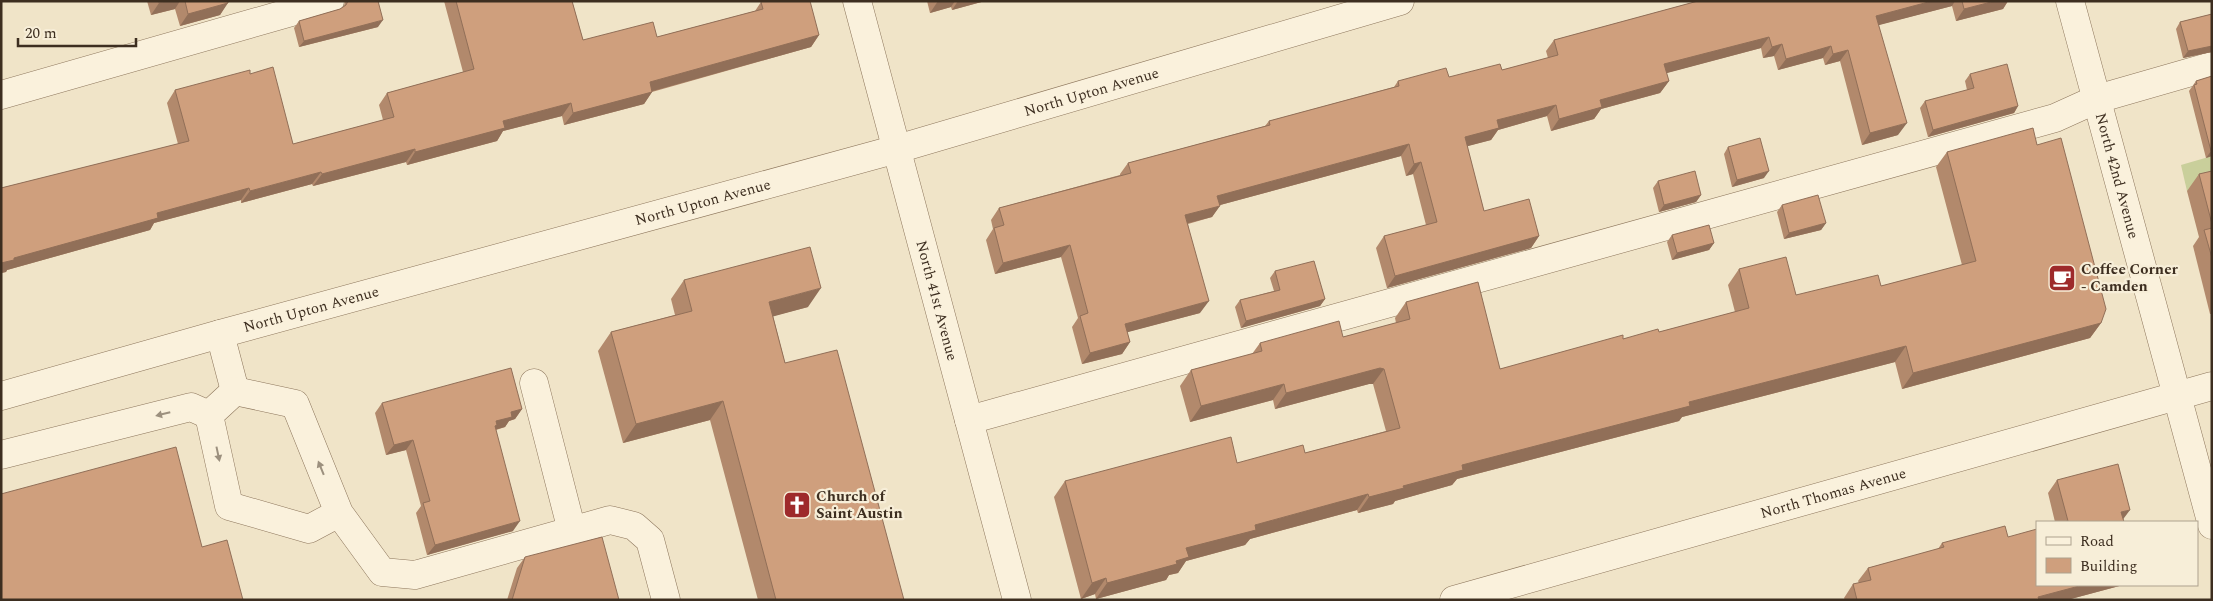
<svg xmlns="http://www.w3.org/2000/svg" width="2213" height="601" viewBox="0 0 2213 601" font-family="Spectral,serif">
<style>
.green{fill:#c9cf9b}
.lines{fill:none;stroke-linecap:round;stroke-linejoin:round}
.minor-casing{stroke:#8d765c;stroke-width:29}
.minor{stroke:#faf1dc;stroke-width:28}
.wall{fill:#b2896c}
.shaded-wall{fill:#916f58}
.building{fill:#cf9f7d;stroke:#916f58}
.oneway{fill:#9c907e}
.labels{text-anchor:middle;stroke-width:4.5;stroke-linejoin:round;paint-order:stroke}
.street-label{font-size:15px;fill:#3d2e20;stroke:#f7eed8}
.poi-label{font-size:15px;font-weight:bold;fill:#3d2e20;stroke:#f7eed8;text-anchor:start}
</style>
<rect width="100%" height="100%" fill="#f0e4c8"/>
<path class="green" d="M2212 156V184L2187 191 2181 165Z"/>
<g class="lines">
<g class="minor-casing">
<g id="minor">
<path id="s1" d="M857 1 1017 600"/>
<path id="s2" d="M2070 1 2212 525"/>
<path d="M1 95 330 1"/>
<path d="M220 334 235 391"/>
<path d="M534 383 572 531"/>
<path id="s3" d="M1 396 220 334 897 149 1400 1"/>
<path d="M969 420 2055 118 2097 99 2212 66"/>
<path d="M1 455 191 407 209 415"/>
<path d="M339 513 309 529 229 506 209 415 235 391 295 404 339 513 382 572 415 575 610 520 634 526 650 540 666 600"/>
<path id="s4" d="M1454 600 2212 386"/>
</g>
</g>
<use href="#minor" class="minor"/>
</g>
<path class="wall" d="M147 1H228L220 15 180 26 175 9 151 15Z
M345 1H378V27L299 47 294 28 299 21 340 9 344 6Z
M444 1H572L583 40 657 37 755 11 761 2 819 35 811 47 652 92 644 104 564 125 562 116 503 131 497 141 407 165 406 162 313 186 312 184 241 203V200L154 223 150 230 7 270 6 272 1 273V188L178 144 167 103 175 90 250 74 293 144 383 120 379 105 387 93 463 72Z
M927 1H985L952 10 951 7 930 13Z
M1698 1H2008L2003 9 1956 21 1952 6 1878 25 1898 135 1862 145 1840 61 1825 65 1823 58 1778 70 1774 56 1763 58 1761 48 1666 73 1669 81 1660 93 1601 109 1594 119 1551 131 1547 116 1498 130 1491 140 1467 146 1484 211 1539 236 1531 248 1387 288 1376 248 1384 236 1426 225 1413 174 1406 176 1401 156 1220 205 1212 217 1188 224 1200 313 1127 332 1130 342 1122 354 1082 364 1072 327 1078 318 1061 257 995 274 986 240 993 229 991 220 999 208 1120 175V174L1128 163 1265 126 1269 121 1394 87 1398 81 1449 77 1502 70 1548 58 1546 51 1554 40Z
M2212 14V52L2183 58 2176 29 2180 22Z
M1970 74 2018 106 2014 113 1928 137 1920 108 1925 101 1967 90 1965 81Z
M2212 76V156L2206 158 2189 91 2196 81Z
M2037 145 2101 323 2090 338 1902 389 1895 362 1682 417 1679 421 1457 479 1452 485 1395 501 1393 504 1358 513 1357 510 1250 539 1245 545 1186 561 1178 573 1169 575 1166 580 1096 599 1095 594 1081 599 1054 497 1065 481 1237 463 1305 453 1386 431 1373 384H1369L1275 409 1273 400 1190 422 1180 386 1191 370 1252 354 1260 343 1343 337 1396 323 1395 318 1406 302 1500 369 1623 339 1659 332 1735 312 1728 285 1739 269 1796 295 1881 286 1962 265 1936 167 1947 152Z
M1728 147 1764 178 1732 187 1724 154Z
M2212 171V314H2210L2193 246 2199 237 2187 191 2199 174Z
M1658 181 1701 195 1696 202 1659 212 1653 188Z
M1782 205 1826 223 1821 230 1784 239 1777 212Z
M1672 235 1714 243 1709 250 1672 260 1667 242Z
M1275 271 1325 299 1320 306 1241 328 1235 307 1240 300 1274 291 1270 278Z
M684 280 808 307 773 316 785 363 904 600H758L710 420 623 443 598 351 611 332 675 315 671 299Z
M382 403 522 409 515 419 509 421 505 427 496 430 513 531 427 555 416 513 421 506 406 450 386 455 375 413Z
M2057 480 2123 519 2124 522H2055L2048 493Z
M2008 537 2037 585H2123L2067 600H1845L1844 598 1853 584 1859 583 1858 581 1868 568 1938 549 1942 543Z
M525 557 619 600H507L517 568Z"/>
<path class="shaded-wall" d="M167 1H180L175 9 151 15 159 3Z
M938 1H955L951 7 930 13Z
M958 1H985L952 10Z
M1932 1H1955L1952 6 1868 28 1876 16Z
M1995 1H2008L2003 9 1956 21 1964 9Z
M228 3 220 15 180 26 188 14Z
M383 20 378 27 299 47 304 41Z
M819 35 811 47 642 94 652 92 644 104 564 125 573 113 650 82Z
M1769 37 1761 48 1656 76 1664 64Z
M1782 44 1774 56 1763 58 1772 47Z
M1831 46 1823 58 1778 70 1786 59Z
M2212 46V52L2183 58 2188 51Z
M1848 50 1840 61 1825 65 1833 54Z
M1669 81 1660 93 1601 109 1594 119 1551 131 1559 119 1600 100Z
M571 103 562 116 503 131 497 141 407 165 415 152 503 121Z
M1556 105 1547 116 1498 130 1491 140 1457 149 1465 137 1497 120Z
M2018 106 2014 113 1928 137 1933 130Z
M1907 123 1898 135 1862 145 1870 133Z
M1409 144 1401 156 1209 208 1217 196Z
M415 149 406 162 313 186 322 174Z
M2212 150V156L2206 158 2211 151Z
M1421 162 1413 174 1406 176 1414 164Z
M1769 171 1764 178 1732 187 1737 180Z
M321 172 312 184 241 203 250 191Z
M249 188 241 200 154 223 150 230 7 270 6 272 1 273V263L14 258 157 213Z
M1701 195 1696 202 1659 212 1664 205Z
M1220 206 1212 217 1177 226 1185 215Z
M1826 223 1821 230 1784 239 1789 233Z
M1539 236 1531 248 1387 288 1395 276Z
M1714 243 1709 250 1672 260 1677 253Z
M1070 245 1061 257 995 274 1003 263Z
M821 288 808 307 756 321 769 302Z
M1325 299 1320 306 1241 328 1246 321Z
M1209 301 1200 313 1117 335 1125 324Z
M2101 323 2090 338 1902 389 1913 373Z
M1130 342 1122 354 1082 364 1090 353Z
M1906 346 1895 362 1682 417 1679 421 1457 479 1452 485 1395 501 1393 504 1358 513 1369 497 1462 465 1689 402Z
M1380 368 1384 369 1373 384H1369L1275 409 1286 393Z
M1284 384 1273 400 1190 422 1201 406Z
M723 401 710 420 623 443 636 424Z
M522 409 515 419 509 421 505 427 494 430 496 421 511 412Z
M413 440 406 450 386 455 394 445Z
M1368 494 1357 510 1250 539 1245 545 1186 561 1178 573 1169 575 1166 580 1096 599 1107 583 1186 548 1255 525Z
M2130 510 2121 522V512Z
M520 521 513 531 427 555 435 545Z
M1106 578 1095 594 1081 599 1092 583Z
M2083 585H2123L2067 600H2036L2038 597Z"/>
<path class="building" d="M159 1H167L159 3Z
M185 1H228V3L188 14Z
M348 1H378L383 20 304 41 299 21 340 9 346 5Z
M456 1H572L583 40 653 22 657 37 763 9 761 2 762 1H810L819 35 650 82 652 92 573 113 571 103 503 121 505 128 415 152V149L322 174 321 172 250 191 249 188 157 213 158 218 14 258V260L1 263V188L189 141 175 90 250 70V74L273 67 293 144 394 117 387 93 474 69Z
M1698 1H1932L1876 16 1907 123 1870 133 1848 50 1833 54 1831 46 1786 59 1782 44 1772 47 1769 37 1664 64 1669 81 1600 100 1602 107 1559 119 1556 105 1497 120 1499 128 1465 137 1484 211 1529 199 1539 236 1395 276 1384 236 1437 222 1421 162 1414 164 1409 144 1217 196 1220 206 1185 215 1209 301 1125 324 1130 342 1090 353 1080 316 1088 313 1070 245 1003 263 994 228 1004 225 999 208 1131 173 1128 163 1270 125 1269 121 1399 86 1398 81 1446 68 1449 77 1500 64 1502 70 1558 55 1554 40Z
M1962 1H1995L1964 9Z
M2212 14V46L2188 51 2180 22Z
M2007 64 2018 106 1933 130 1925 101 1974 88 1970 74Z
M2212 76V150L2211 151 2194 85 2197 84 2196 81Z
M2033 128 2037 145 2061 138 2106 309 2101 323 1913 373 1906 346 1689 402 1690 406 1462 465 1463 470 1403 486 1404 488 1369 497 1368 494 1255 525 1256 530 1186 548 1189 557 1176 561 1177 564 1107 583 1106 578 1092 583 1065 481 1231 437 1237 463 1303 445 1305 453 1400 428 1384 369 1380 368 1286 393 1284 384 1201 406 1191 370 1262 351 1260 343 1339 321 1343 337 1410 319 1406 302 1478 282 1500 369 1623 335V339L1658 329 1659 332 1749 308 1739 269 1786 257 1796 295 1878 275 1881 286 1976 261 1947 152Z
M1760 138 1769 171 1737 180 1728 147Z
M1695 171 1701 195 1664 205 1658 181Z
M2212 171V224L2199 174Z
M1818 195 1826 223 1789 233 1782 205Z
M1709 225 1714 243 1677 253 1672 235Z
M2212 228V258L2204 230Z
M810 247 821 288 769 302 785 363 837 350 904 600H776L723 401 636 424 611 332 692 311 684 280Z
M1314 261 1325 299 1246 321 1240 300 1280 290 1275 271Z
M511 368 522 409 511 412 512 417 496 421 497 425 495 426 520 521 435 545 423 503 430 501 413 440 394 445 382 403Z
M176 447 202 547 227 540 243 600H1V494Z
M2118 464 2130 510 2121 512 2124 522H2063L2068 521 2057 480Z
M2005 526 2008 537 2037 529V585H2083L2038 597 2039 600H1857L1853 584 1871 580 1868 568 1944 547 1942 543Z
M602 537 619 600H512L525 557Z"/>
<defs><path id="oneway-solid" d="M-6-.8H1V-3.2L6.5 0L1 3.2V.8H-6Z" transform="scale(1.25)"/></defs>
<g class="oneway">
<use href="#oneway-solid" transform="translate(163 414) rotate(166)"/>
<use href="#oneway-solid" transform="translate(218 454) rotate(78)"/>
<use href="#oneway-solid" transform="translate(321 468) rotate(-112)"/>
</g>
<defs>
<g id="cafe-square" transform="scale(1.4375)"><rect x="-9" y="-9" width="18" height="18" rx="4" fill="#9e2a2b" stroke="#f7eed8"/><path d="M-5.5-4.5H6V0H3Q3 3.5 0 3.5H-2.5Q-5.5 3.5-5.5 0ZM3-3.2v2h1.7v-2ZM-6 4.5H4V6H-6Z" fill="#fff"/></g>
<g id="church-square" transform="scale(1.4375)"><rect x="-9" y="-9" width="18" height="18" rx="4" fill="#9e2a2b" stroke="#f7eed8"/><path d="M-1.2-6h2.4v3.5h3.3v2.4h-3.3V6h-2.4V-.1h-3.3v-2.4h3.3Z" fill="#fff"/></g>
</defs>
<g fill-rule="evenodd">
<use href="#cafe-square" x="2062" y="278"/>
<use href="#church-square" x="797" y="505"/>
</g>
<g class="labels">
<g class="street-label">
<text dy="5" stroke="none"><textPath href="#s3" startOffset="1132">North Upton Avenue</textPath></text>
<text dy="5" stroke="none"><textPath href="#s2" startOffset="181">North 42nd Avenue</textPath></text>
<text dy="5" stroke="none"><textPath href="#s3" startOffset="728">North Upton Avenue</textPath></text>
<text dy="5" stroke="none"><textPath href="#s1" startOffset="310">North 41st Avenue</textPath></text>
<text dy="5" stroke="none"><textPath href="#s3" startOffset="322">North Upton Avenue</textPath></text>
<text dy="5" stroke="none"><textPath href="#s4" startOffset="394">North Thomas Avenue</textPath></text>
</g>
<g class="poi-label">
<text x="2081" y="274">Coffee Corner<tspan x="2081" dy="17">- Camden</tspan></text>
<text x="816" y="501">Church of<tspan x="816" dy="17">Saint Austin</tspan></text>
</g>
</g>
<rect width="2213" height="601" fill="none" stroke="#3d2e20" stroke-width="5"/>
<rect x="2036" y="521" width="162" height="65" fill="#f7eed8" stroke="#ada18e"/>
<rect x="2046" y="537" width="25" height="8" fill="#faf1dc" stroke="#ada18e"/>
<text x="2080" y="546" font-size="15" fill="#3d2e20">Road</text>
<rect x="2046" y="558" width="25" height="15" fill="#cf9f7d" stroke="#ada18e"/>
<text x="2080" y="571" font-size="15" fill="#3d2e20">Building</text>
<path d="M18 38v8h118v-8" fill="none" stroke="#3d2e20" stroke-width="2.5"/>
<text x="25" y="38" font-size="15" fill="#3d2e20" stroke="#f7eed8" stroke-width="4" paint-order="stroke">20 m</text>
</svg>
